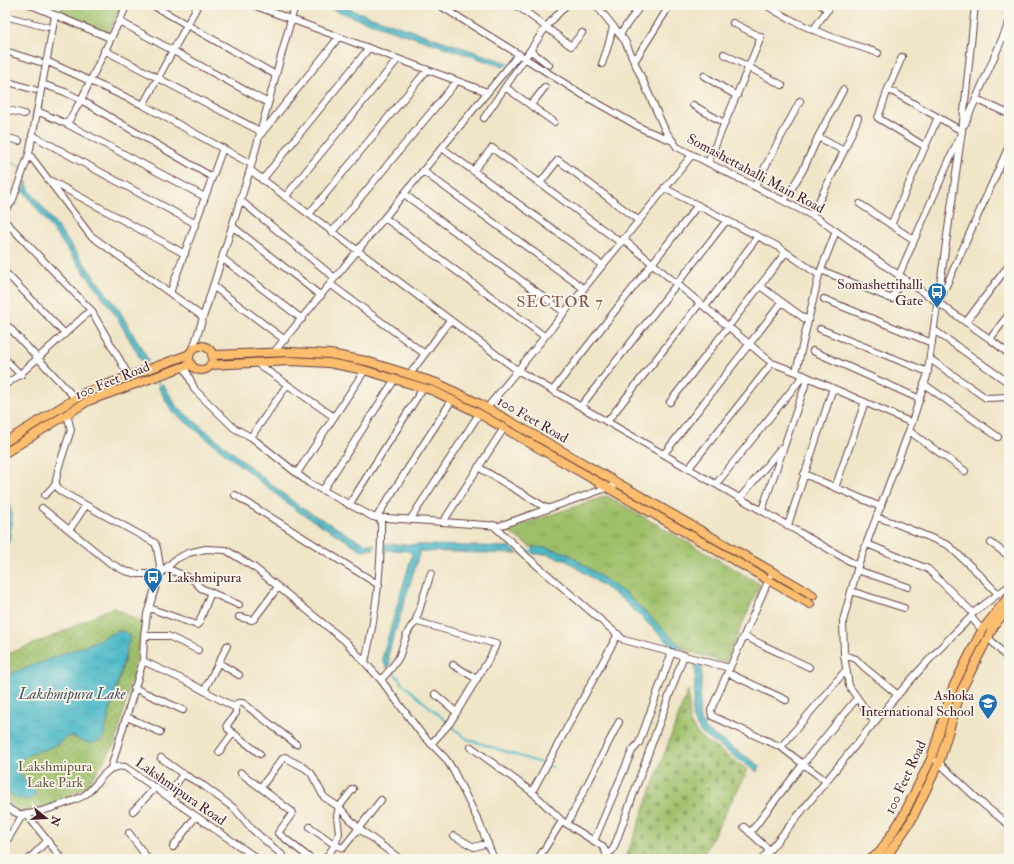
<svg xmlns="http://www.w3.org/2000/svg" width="1014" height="864" viewBox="0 0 1014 864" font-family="'IM FELL Double Pica',serif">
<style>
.grass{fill:url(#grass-tufts);stroke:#74704a}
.cemetery{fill:url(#cemetery-stones);stroke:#74704a}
.park{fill:url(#park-dots);stroke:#74704a}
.water{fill:url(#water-ripples);stroke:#4c6c79}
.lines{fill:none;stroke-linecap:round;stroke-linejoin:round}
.stream{stroke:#4db9c7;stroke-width:2}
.minor-casing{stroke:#633d42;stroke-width:8}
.major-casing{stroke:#633d42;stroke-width:10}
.minor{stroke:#fff;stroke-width:6}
.major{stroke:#fbbd6e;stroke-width:8}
.labels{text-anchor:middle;stroke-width:3.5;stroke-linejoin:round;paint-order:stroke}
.street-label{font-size:14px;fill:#4a1f2b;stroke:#fbf7ec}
.poi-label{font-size:14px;fill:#4a1f2b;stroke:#fbf7ec;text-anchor:end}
.park-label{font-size:14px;fill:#675741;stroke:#fbf7ec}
.water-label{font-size:15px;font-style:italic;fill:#4b5562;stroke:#fbf7ec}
.quarter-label{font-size:16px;letter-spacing:1px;fill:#845449;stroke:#fbf7ec}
</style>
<defs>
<pattern id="grass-tufts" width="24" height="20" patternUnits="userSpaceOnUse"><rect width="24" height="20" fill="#9ec069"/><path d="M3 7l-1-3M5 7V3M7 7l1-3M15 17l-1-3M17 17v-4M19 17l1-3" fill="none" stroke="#839b57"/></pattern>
<pattern id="cemetery-stones" width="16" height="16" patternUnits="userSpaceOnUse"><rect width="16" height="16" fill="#9ec069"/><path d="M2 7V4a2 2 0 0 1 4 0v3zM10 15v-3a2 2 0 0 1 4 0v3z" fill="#839b57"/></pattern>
<pattern id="park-dots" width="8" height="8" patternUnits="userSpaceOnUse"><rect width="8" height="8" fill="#9ec069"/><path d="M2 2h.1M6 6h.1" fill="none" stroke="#839b57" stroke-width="1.8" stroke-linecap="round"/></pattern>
<pattern id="water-ripples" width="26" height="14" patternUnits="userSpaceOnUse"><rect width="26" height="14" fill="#4db9c7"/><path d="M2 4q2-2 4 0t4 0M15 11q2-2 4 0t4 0" fill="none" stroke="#4296a2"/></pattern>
</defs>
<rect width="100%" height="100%" fill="#fbf7ec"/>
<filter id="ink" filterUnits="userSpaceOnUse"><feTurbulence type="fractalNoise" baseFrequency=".025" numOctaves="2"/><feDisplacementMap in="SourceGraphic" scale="8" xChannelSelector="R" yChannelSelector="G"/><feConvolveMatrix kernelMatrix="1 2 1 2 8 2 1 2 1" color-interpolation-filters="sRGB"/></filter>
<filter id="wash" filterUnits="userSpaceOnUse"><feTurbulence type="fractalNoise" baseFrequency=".012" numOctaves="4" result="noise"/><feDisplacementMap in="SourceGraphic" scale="16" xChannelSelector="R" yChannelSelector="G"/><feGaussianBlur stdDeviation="0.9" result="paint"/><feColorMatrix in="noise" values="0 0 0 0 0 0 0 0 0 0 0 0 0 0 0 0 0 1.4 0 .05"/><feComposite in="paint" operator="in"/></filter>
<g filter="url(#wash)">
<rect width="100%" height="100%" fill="#efe5c7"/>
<path class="grass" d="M61 5H122L108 33 62 15Z
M607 496 760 584 725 663 684 649 626 594 567 553 548 548 531 547 506 530Z"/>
<path class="cemetery" d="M688 690 690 723 700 737 748 770 701 859H627L626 858Z"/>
<path class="park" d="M113 607 142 623 136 661 116 742 88 785 60 803 20 812 5 798V787L11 795 28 800 34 798V791L17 770C17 753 40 752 52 747 59 745 63 740 68 736L99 741 103 738 125 658 128 634 122 631H117L92 643 5 676V655L56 635Z"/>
<path class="water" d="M321 5H338L369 16 508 63 504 67 364 21Z
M26 181 29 189 119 310 149 361 143 363 113 311 23 190Z
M163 384 177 407 271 484 300 507 365 544H374V549L362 550 296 510 172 411 158 387Z
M5 484 7 486 12 518 9 542 5 545Z
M385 544 511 547 518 554 420 551 388 655 390 664 387 668 383 661V654L412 555 410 551 385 550Z
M533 547 548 548 567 553 626 594 684 649 671 645 622 599 567 561 547 554H533Z
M117 631 126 632 130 637 103 738C94 748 82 741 72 736 65 736 61 742 56 745 41 753 24 751 16 768L18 772 35 792 36 795 34 798C20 802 13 799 5 787V676L92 643Z
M699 664 702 668 699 717 706 730 760 766 757 772 701 733 692 717 696 670 695 668Z"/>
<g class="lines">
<path class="stream" d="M5 160 21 166V169
M156 378 160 387
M523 551 535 552
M674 646 683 653
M689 659 697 667
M392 670 404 685 467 739 553 767"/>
</g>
</g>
<g filter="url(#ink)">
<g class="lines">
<g class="minor-casing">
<path id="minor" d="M31 5 110 38
M152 5 276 75
M253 5 487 92
M439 5 507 47 583 95 645 130 673 141
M515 5 526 12 571 46 582 33
M596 5 625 41 665 130 677 147 817 218 990 339 1009 354
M766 5C800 28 840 40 878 53
M821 5 828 10
M5 16 47 27
M119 21 268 103
M813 30 831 5
M620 34 641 5
M104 50 260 131
M5 51 40 62
M531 51 549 65
M724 54 782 85
M46 61 143 105 251 164
M634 62 670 5
M602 64 608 46 613 27
M704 76 737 96
M5 81 35 90
M42 84 65 92 81 100 212 177
M505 87 554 122
M888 89 902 57
M976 99 1009 114
M143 105 198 5
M531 105 545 87
M693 105 724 123
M5 109 24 114
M37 111 67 124 205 197
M484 118 546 27 566 5
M67 124 81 100 127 5
M965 124 1009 23
M261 134 339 37
M32 135 196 224
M5 137 19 141
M818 137 843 90
M921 144 878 118 888 89 962 131
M442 148 602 265
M844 151 858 118
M29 154 90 235 203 317
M708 163C725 121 744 79 761 37L733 23
M250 170 517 370 858 566
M423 171 583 288
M473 171 492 148 620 242
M262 180 369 48
M51 181 185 254
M540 183 558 160 638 220
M755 186 800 101
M664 188 777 246 819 275
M404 194 564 312
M285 197 398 59
M240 200 335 278
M784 201 803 170 818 137 844 151 812 215
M860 204 914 240
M5 210 12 202 29 154 55 16
M309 214 427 70
M385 218 544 336
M5 221 91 310 129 376
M891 225 938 117
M232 226 321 296
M332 232 457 81
M623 239 772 363 796 372 912 423
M222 258 302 319
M821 270 892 299 902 277
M5 272 65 334
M899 275 959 138
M330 284 425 354
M213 286 285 340
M760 286 808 321
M170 293 223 148
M942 295 1009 146
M824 299 932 343
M705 307 758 236
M966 322 1009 265
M5 323 75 398
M820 329 928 372
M934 330 1009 383
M990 339 1009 314
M193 349 250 170 295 5
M813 351 920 399
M274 352 519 54
M5 359 21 375
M930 359 986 398 1009 397
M255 362 334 417
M184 366 195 390 234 428 251 437 309 483 373 517 499 526 618 484
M796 372 819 275 836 231
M410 374 450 320
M924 384 998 437
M5 385 18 376 91 310
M553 390 698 205
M670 402 786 252
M581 406 727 220
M487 408 692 155
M67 414 71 430 59 466 56 480V484L60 491 155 543 157 548 161 572
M607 422 700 303
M909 431 965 471
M251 437 287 385
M664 454 782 302
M478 467 548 509
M689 468 772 363
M297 473 365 370
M804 474 881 507
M716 484 804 375
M835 488 865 402
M323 490 395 379
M45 495 56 484
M235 495 379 585
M740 498 781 448
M349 505 423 388
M42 508 110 563 125 571 138 574H147L159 576
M762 510 808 377
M877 517 897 524 948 545 978 573 998 594
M376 518 452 400
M410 520 479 414
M443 522 504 428
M493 525 526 556 624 640 730 668
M788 525 833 388
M70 529 86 505
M991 543 1009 556
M867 544 928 569 973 613
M166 568 192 579 201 588 239 605
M857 570 908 587
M770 577 711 710 712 716 781 747 803 764 826 781
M851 591 904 608
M149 608 197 625 199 623 211 592
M239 617 252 620 254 619 278 587
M971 617 982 630
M415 623 431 573
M144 636H168L198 650
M744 636 809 667
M988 637 1009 660
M844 655 856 659 864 667 898 695
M143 661 188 682 236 708V713L227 725 228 729 260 754
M365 662C376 614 382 567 381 518
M219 663 239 675
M453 665 477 679
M728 673 786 700
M381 680C387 673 394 666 399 657 403 648 407 624 418 622L496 644 492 654 450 723 431 744
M134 688 183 710
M204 691 227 646
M435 694 456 712
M234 707 238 703H243L296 744
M127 717 160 732
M875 723 849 686 844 655 843 621 858 566 909 431 927 376 962 131 975 5
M471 747 532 792 562 821 602 846C606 851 607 853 605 859
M781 747 845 671
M219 752 233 733
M161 758 183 774
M937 761 984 805 1009 825
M111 768 143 661 144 636 147 614 159 576 166 568 176 559 188 553 206 549 226 550 255 568 345 641 381 680 420 732 446 759 453 770 478 820 494 859
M241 773 291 811 292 814 278 833 311 859
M261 787 283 758 285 757 288 759 305 768 311 773 324 797 339 807 358 828 400 859
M532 792 618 634
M168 796 183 774 204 786 235 809 253 830 282 855
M5 805C11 811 19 816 27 814 38 813 79 800 86 794 99 784 106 763 125 767L258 859
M133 811 156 787
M27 815 62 859
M567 824 619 722
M310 827 335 845 343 848 381 800
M744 827 769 850
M129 833 148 859
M750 833 803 764 857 698
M454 836 474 847 488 843
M594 841 632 751 639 743 672 652
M5 844 23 814
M173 847 196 816
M607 854 612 851 615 845 684 655
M29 859 47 841
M325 859 335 845 339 833 337 816 339 807 353 789
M538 859 562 821
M762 859C831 778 894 691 971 617L973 613 1009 586"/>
</g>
<g class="major-casing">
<path id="major" d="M189 358a12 12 0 1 1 24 0a12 12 0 1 1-24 0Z
M212 355 291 352 330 354 366 361 437 383 480 404 813 595
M210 365 291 361 329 363 364 370 434 391 476 412 810 604
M5 442 84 393 190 354
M5 453 88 401 191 364
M871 859 880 852 903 816 931 759 953 687 982 630 1009 596
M885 859 911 821 939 763 961 691 994 626 1009 607"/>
</g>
<use href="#minor" class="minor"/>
<use href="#major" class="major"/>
</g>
</g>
<defs>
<g id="bus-pin" transform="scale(1)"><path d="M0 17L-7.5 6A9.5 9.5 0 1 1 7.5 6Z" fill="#1f6fb2" stroke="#fbf7ec"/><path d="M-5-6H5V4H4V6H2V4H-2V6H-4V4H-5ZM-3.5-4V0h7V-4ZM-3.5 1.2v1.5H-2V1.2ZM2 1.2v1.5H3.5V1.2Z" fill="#fff"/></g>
<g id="school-pin" transform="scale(1)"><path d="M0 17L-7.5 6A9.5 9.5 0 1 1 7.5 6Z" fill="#1f6fb2" stroke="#fbf7ec"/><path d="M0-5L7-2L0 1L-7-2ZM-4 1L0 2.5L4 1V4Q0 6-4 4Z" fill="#fff"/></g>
</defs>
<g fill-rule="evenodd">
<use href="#bus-pin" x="937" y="292"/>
<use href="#bus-pin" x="153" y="577"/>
<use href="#school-pin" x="988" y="703"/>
</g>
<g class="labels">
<g class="street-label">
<text transform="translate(756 173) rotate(28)" y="5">Somashettahalli Main Road</text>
<text transform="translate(112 380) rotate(-22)" y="5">100 Feet Road</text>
<text transform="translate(533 419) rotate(30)" y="5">100 Feet Road</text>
<text transform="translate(905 777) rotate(-65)" y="5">100 Feet Road</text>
<text transform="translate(181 791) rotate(35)" y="5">Lakshmipura Road</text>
</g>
<g class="poi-label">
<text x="923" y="289">Somashettihalli<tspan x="923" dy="16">Gate</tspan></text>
<text x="167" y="582" text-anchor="start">Lakshmipura</text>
<text x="974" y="700">Ashoka<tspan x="974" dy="16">International School</tspan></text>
</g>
<g class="park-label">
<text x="55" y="771">Lakshmipura<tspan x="55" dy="16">Lake Park</tspan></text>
</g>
<g class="water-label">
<text x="72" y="699">Lakshmipura Lake</text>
</g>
<g class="quarter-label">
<text x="560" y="307">SECTOR 7</text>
</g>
</g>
<rect width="1014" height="864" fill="none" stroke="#fbf7ec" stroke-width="20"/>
<g transform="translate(46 818) rotate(108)" stroke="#fbf7ec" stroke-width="3" paint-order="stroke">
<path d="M0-3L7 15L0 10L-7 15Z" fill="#4a1f2b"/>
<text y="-6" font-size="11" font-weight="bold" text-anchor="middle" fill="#4a1f2b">N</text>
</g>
</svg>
